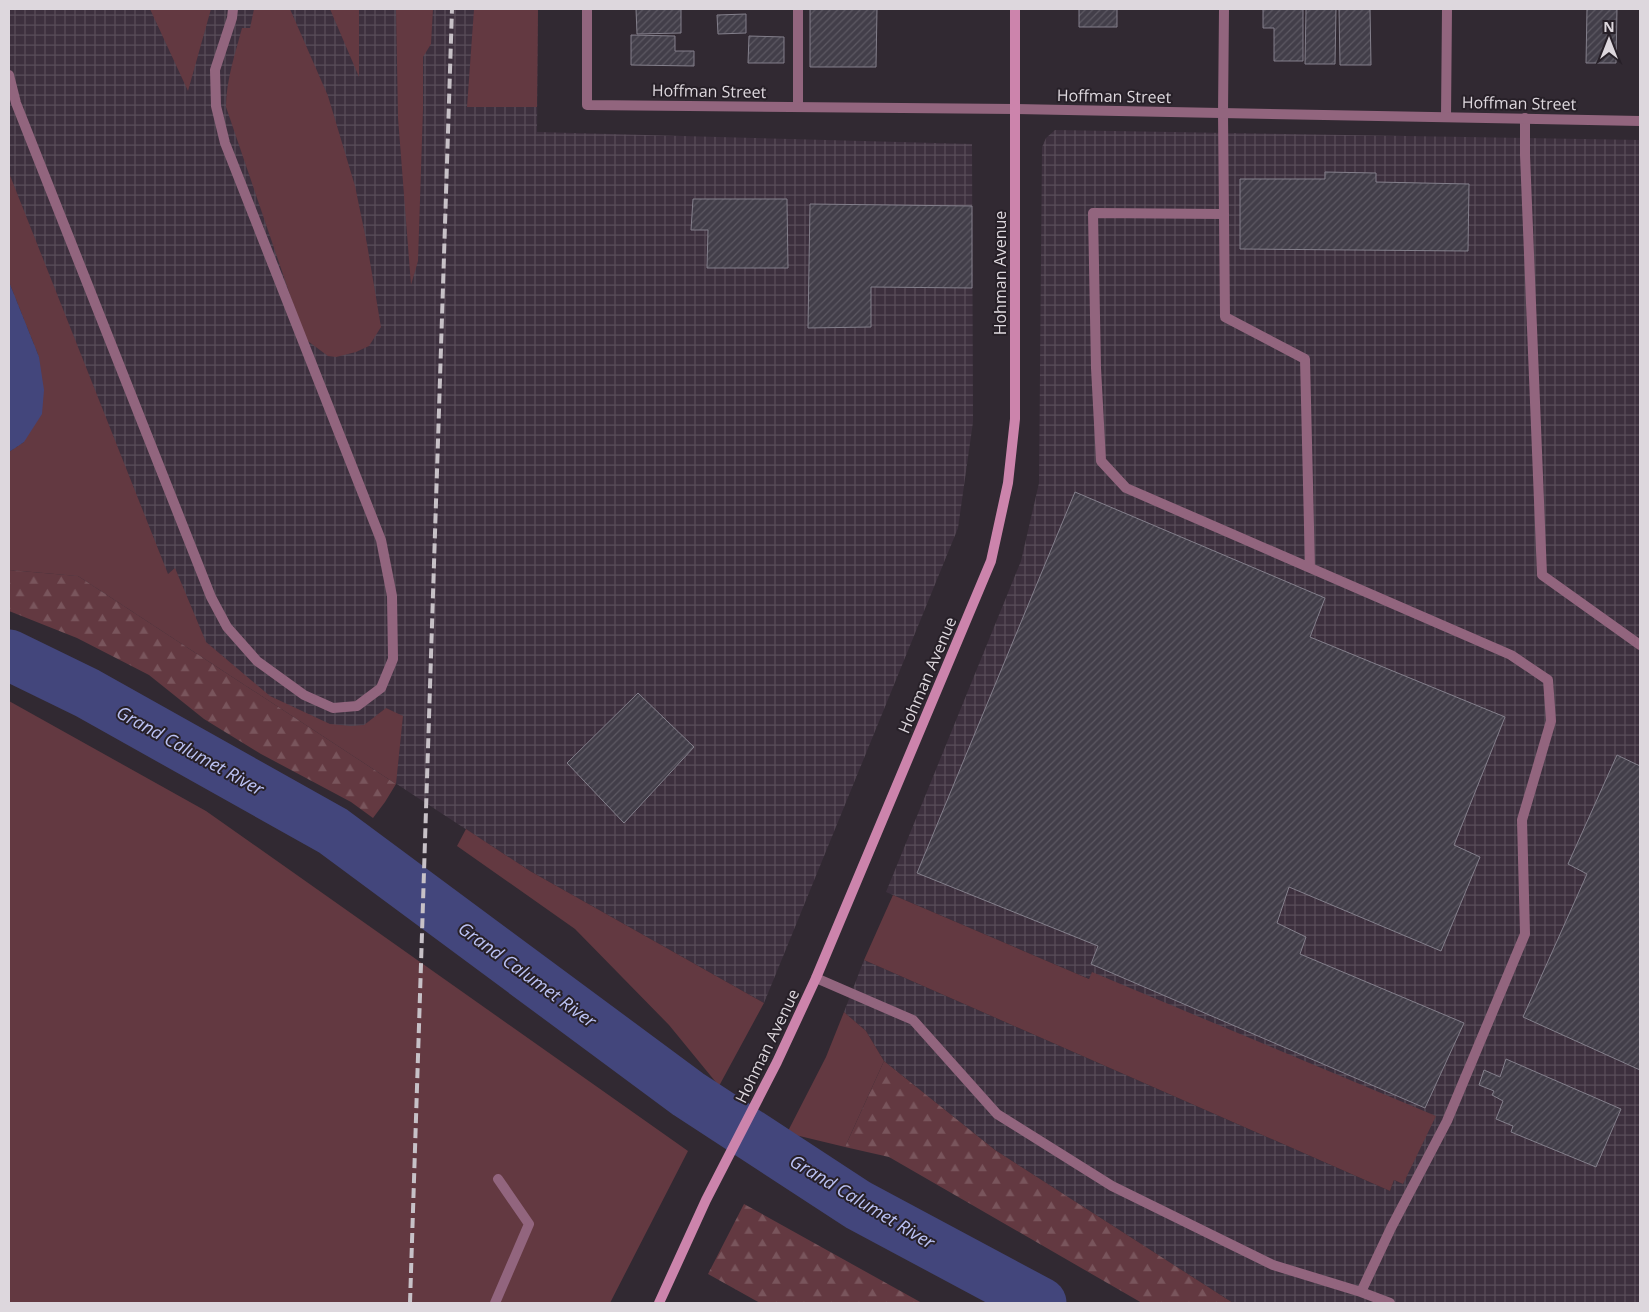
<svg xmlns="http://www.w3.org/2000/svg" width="1649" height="1312" viewBox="0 0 1649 1312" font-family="'Open Sans',sans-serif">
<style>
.industrial{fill:url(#industrial-grid)}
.grass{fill:#633941}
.forest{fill:url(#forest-firs)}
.water{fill:#43467c}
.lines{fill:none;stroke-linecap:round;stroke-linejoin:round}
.river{stroke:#43467c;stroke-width:51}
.building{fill:url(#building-hatch);stroke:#837f8b}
.service{stroke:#92657e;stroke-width:10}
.minor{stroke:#92657e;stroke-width:10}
.tertiary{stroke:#92657e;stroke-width:10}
.secondary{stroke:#cc84ac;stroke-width:10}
.rail{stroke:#c7c1c7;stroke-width:4;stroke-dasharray:10 5;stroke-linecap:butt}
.labels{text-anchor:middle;stroke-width:4;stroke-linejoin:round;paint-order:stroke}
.street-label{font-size:16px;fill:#ddd7dd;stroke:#272028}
.water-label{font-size:18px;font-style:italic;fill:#bbc2f4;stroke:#272028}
</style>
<defs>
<pattern id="industrial-grid" width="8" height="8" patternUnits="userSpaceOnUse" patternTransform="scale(1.25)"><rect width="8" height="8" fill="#3d303e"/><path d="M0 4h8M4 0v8" fill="none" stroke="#594d59"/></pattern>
<pattern id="forest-firs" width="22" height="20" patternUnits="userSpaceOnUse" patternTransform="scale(1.25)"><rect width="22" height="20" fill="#633941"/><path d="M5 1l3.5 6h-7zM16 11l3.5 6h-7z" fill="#79555c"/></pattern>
<pattern id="building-hatch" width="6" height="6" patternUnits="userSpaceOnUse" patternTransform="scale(1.25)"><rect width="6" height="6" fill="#423e49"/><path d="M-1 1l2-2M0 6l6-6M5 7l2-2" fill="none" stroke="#5d5963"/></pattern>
</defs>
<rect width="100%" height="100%" fill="#312932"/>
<path class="industrial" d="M9 9H538L537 132 972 144 973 422 958 528 764 1003 530 871 78 576 9 570Z
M1055 130 1640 140V1303H1233L995 1150 884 1061 866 1031 844 1012 864 960 1390 1191 1394 1180 1403 1184 1092 973 1089 979 886 892 1021 561 1039 483 1042 147 1046 138Z"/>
<path class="grass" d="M150 9H211L188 91Z
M254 9H290L328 96 355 186 367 244 381 327 369 346 356 352 336 357 328 356 305 339 226 107C226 81 235 54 242 28H250Z
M330 9H359V77Z
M396 9H433L431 44 423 57V109L418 261 411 285 398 118Z
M474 9H538L537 107H467Z
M9 173 168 574 175 568 206 642 270 696 330 724 351 726 364 725 386 708 403 716 396 784 78 576 9 570V452L24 442 39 357 9 282Z
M9 701 206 811 688 1151 610 1303H9Z
M466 829 530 871 764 1003 719 1086 669 1025 575 929 457 846Z
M893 895 1089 979 1092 972 1436 1116 1403 1184 1394 1180 1390 1191 864 960Z
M844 1012 866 1031 884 1061 845 1147 787 1133 826 1057Z"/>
<path class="forest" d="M9 570 78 576 396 784 385 802 373 818 351 802 261 754 204 719 149 675 77 638 9 611Z
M884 1061 995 1150 1233 1303H1142L889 1157 845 1147Z
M744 1204 922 1303H760L708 1274Z"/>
<path class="water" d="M9 282 39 357 44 390 42 414 24 442 9 452Z"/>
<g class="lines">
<path class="river" d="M9 655 87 693 333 831 688 1094 858 1205 1041 1303"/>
</g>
<path class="building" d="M636 9H681V33L637 34Z
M810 9H877L876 67H810Z
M1079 9H1117V27H1079Z
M1263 9H1303V61H1274V28H1263Z
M1306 9H1336L1335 64H1305Z
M1339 9H1370L1371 65H1340Z
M1587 9H1617L1616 63H1586Z
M746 14V33L718 34 717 15Z
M631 35 675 36V51H694V66L631 65Z
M749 36 784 37V63H748Z
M1325 172 1376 173V182L1469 184 1468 251 1240 249V179H1325Z
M693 199H787L788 268H707L708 230H691Z
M810 204 972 206V288L871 287V327L808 328Z
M1075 492 1325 598 1310 637 1505 717 1454 845 1480 857 1441 951 1289 887 1277 923 1306 937 1300 954 1464 1023 1425 1108 1091 964 1098 946 917 873Z
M638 693 694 747 624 823 567 763Z
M1617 755 1640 766V1070L1523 1017 1587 874 1568 864Z
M1506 1059 1621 1109 1596 1167 1511 1132 1513 1126 1496 1119 1503 1101 1492 1095 1494 1091 1479 1085 1484 1070 1500 1077Z"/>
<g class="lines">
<path class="service" d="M1224 9 1223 113 1225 317 1305 359 1310 568
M9 75 16 103 211 597 227 627 257 661 304 695 333 708 357 706 381 688 393 659 392 596 381 540 225 143 216 106 215 70 232 18 233 9
M798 107V9
M1525 118V155L1542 575 1640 645
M1224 214 1093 213 1096 368 1101 461 1126 488 1511 655 1548 680 1551 721 1522 820 1525 934 1447 1121 1391 1228 1361 1292 1390 1303
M816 978 913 1020 997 1114 1112 1186 1273 1265 1361 1292
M495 1303 529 1224 498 1179"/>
<path class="minor" d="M587 9V105L1014 109
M1446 117 1447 9"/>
<path class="tertiary" d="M1014 109 1640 121"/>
<path class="secondary" d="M659 1303 706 1200 777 1062 816 978 991 561 1008 483 1015 419V9"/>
<path class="rail" d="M410 1303 452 9"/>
</g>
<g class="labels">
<g class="street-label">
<text transform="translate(709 91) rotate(1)" y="6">Hoffman Street</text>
<text transform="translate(1114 96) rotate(1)" y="6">Hoffman Street</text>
<text transform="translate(1519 103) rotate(1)" y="6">Hoffman Street</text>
<text transform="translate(1000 273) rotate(-90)" y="6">Hohman Avenue</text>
<text transform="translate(927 675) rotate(-67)" y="6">Hohman Avenue</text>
<text transform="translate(767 1046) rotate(-64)" y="6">Hohman Avenue</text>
</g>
<g class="water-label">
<text transform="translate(190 751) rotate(29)" y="6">Grand Calumet River</text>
<text transform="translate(527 975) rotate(36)" y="6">Grand Calumet River</text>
<text transform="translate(862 1202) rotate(31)" y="6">Grand Calumet River</text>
</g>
</g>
<rect width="1649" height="1312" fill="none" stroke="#ddd7dd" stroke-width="20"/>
<g transform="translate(1609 40)" stroke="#272028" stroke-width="4" paint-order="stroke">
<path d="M0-4L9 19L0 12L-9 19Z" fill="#ddd7dd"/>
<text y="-8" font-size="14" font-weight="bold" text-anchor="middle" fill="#ddd7dd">N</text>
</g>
</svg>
